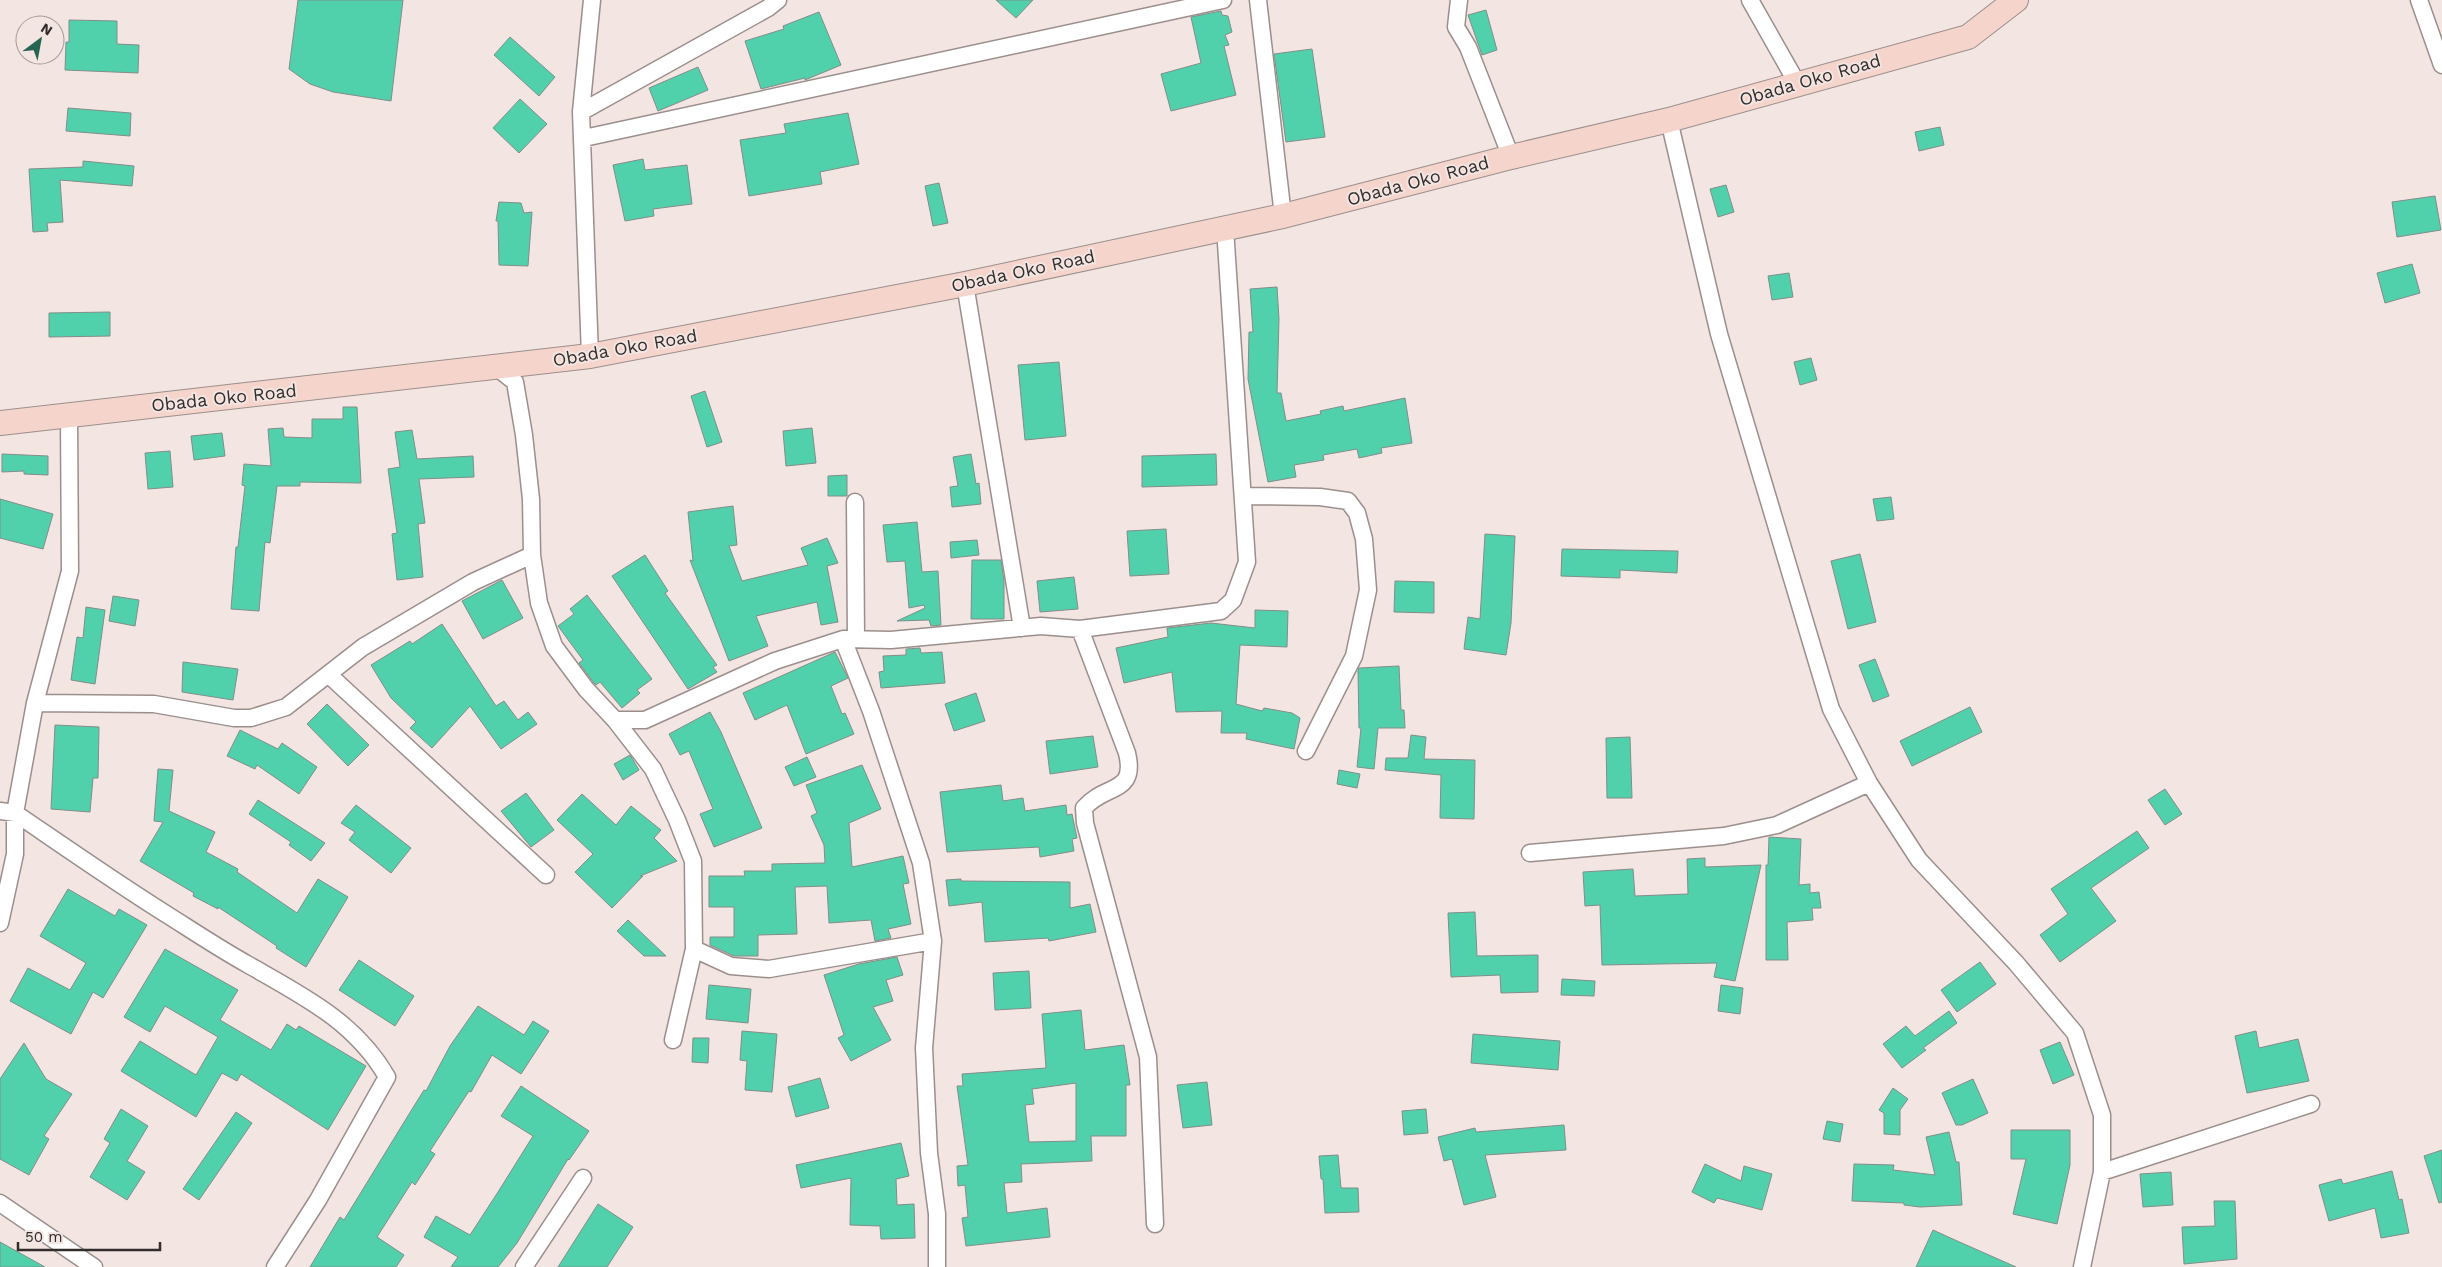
<svg xmlns="http://www.w3.org/2000/svg" width="2442" height="1267" viewBox="0 0 2442 1267" font-family="'Work Sans',sans-serif">
<style>
.building{fill:#51d1ab;stroke:#828d89;fill-rule:evenodd}
.lines{fill:none;stroke-linecap:round;stroke-linejoin:round}
.street-casing{stroke:#9b8f8c;stroke-width:19}
.secondary-casing{stroke:#9b8f8c;stroke-width:26}
.street{stroke:#fff;stroke-width:16}
.secondary{stroke:#f5d4cc;stroke-width:24}
.labels{text-anchor:middle;stroke-width:4;stroke-linejoin:round;paint-order:stroke}
.street-label{font-size:18px;fill:#312d2b;stroke:#f2e5e2}
</style>
<rect width="100%" height="100%" fill="#f2e5e2"/>
<path class="building" d="M298 0H403L391 101 333 92 310 84 289 69Z
M996 0H1033L1016 18Z
M1486 10 1497 50 1482 55 1468 15Z
M1221 11 1222 15 1228 16 1232 32 1225 35 1229 45 1224 46 1236 95 1171 111 1161 74 1201 63 1191 17Z
M819 12 841 65 805 80V78L761 89 745 41 784 29 783 26Z
M69 20 117 21V44L139 45 138 73 65 70 66 42H69Z
M510 37 555 77 539 96 494 55Z
M1312 49 1325 137 1286 142 1274 54Z
M698 67 708 90 658 111 649 88Z
M520 99 547 124 519 153 493 128Z
M68 108 131 113 130 136 66 131Z
M848 113 859 164 820 172 822 184 749 196 740 140 786 133 784 124Z
M1940 127 1944 145 1919 151 1915 132Z
M643 159 645 170 687 165 692 204 653 209 654 216 625 221 613 165Z
M83 161 134 166 132 186 60 180 63 222 47 223 48 231 33 232 29 169 83 167Z
M939 183 948 223 933 226 925 186Z
M1726 185 1734 212 1718 217 1710 189Z
M2435 196 2441 230 2397 237 2392 202Z
M499 202 521 203 524 213 532 212 528 266 499 265 498 221H496Z
M2412 264 2420 293 2385 303 2377 273Z
M1789 273 1793 297 1772 300 1768 276Z
M1277 287 1279 319 1277 393H1281L1286 421 1321 414 1320 411 1343 406 1344 411 1405 398 1412 443 1381 448 1382 453 1359 458 1357 449 1323 455 1324 460 1294 465 1296 477 1268 482 1248 379 1249 332H1253L1250 289Z
M110 312V336L49 337V313Z
M1811 358 1817 380 1800 385 1794 362Z
M1059 362 1066 436 1025 440 1018 365Z
M705 391 722 442 707 447 691 396Z
M343 407H357L361 483 300 482V486H277L270 543 265 542 259 611 231 609 236 547H238L245 486 242 485 244 464 271 466 268 429 283 428 284 437 312 438V419H343Z
M812 428 816 463 786 466 783 431Z
M412 430 417 459 473 456 474 477 419 479 425 523 418 524 423 577 397 580 392 534 397 533 388 469 400 467 395 432Z
M222 433 225 456 194 460 191 436Z
M170 451 173 487 148 489 145 453Z
M2 454 48 456V475L24 474V471L2 472Z
M971 454 976 484 979 483 981 504 952 507 950 487 958 486 953 457Z
M1216 454 1217 485 1142 487V456Z
M847 475V496H828V476Z
M1891 497 1894 519 1877 521 1873 499Z
M0 499 53 514 43 549 0 538Z
M733 506 737 545 729 546 742 581 808 565 801 548 827 538 838 563 827 566 838 622 821 625 817 602 756 616 768 646 729 661 690 560 693 561 688 512Z
M917 522 922 572 938 571 941 625 931 626 929 620 897 621 925 608 924 605 909 608 905 561 887 562 883 525Z
M1166 529 1169 574 1130 576 1127 531Z
M1485 534 1515 536 1511 623 1506 655 1464 649 1468 617 1480 619Z
M977 540 979 555 951 558 950 542Z
M1562 549 1678 551 1677 573 1620 570V578L1561 576Z
M1860 554 1876 622 1848 629 1831 561Z
M645 555 668 591 665 593 717 665 713 667 717 672 688 689 612 576Z
M972 560H1001L1004 581V619H971Z
M1074 577 1078 609 1040 612 1037 581Z
M502 580 523 618 483 639 462 601Z
M1395 581 1434 582V613L1394 612Z
M587 595 652 679 637 690 640 693 622 708 600 682 596 685 594 683 579 663 583 660 558 626 574 614 570 609Z
M113 596 139 600 135 626 109 621Z
M86 607 105 610 95 684 71 680 77 637 83 638Z
M1255 610 1288 611 1287 647 1240 645 1236 704 1262 711 1264 708 1292 713 1300 718 1294 749 1246 739 1247 733H1221L1222 711 1176 712 1172 672 1124 683 1116 648 1168 637 1167 628 1211 623 1255 628Z
M442 624 496 706 504 701 518 720 528 712 537 724 501 749 470 706 432 748 410 728 416 722 391 698 371 665 410 641 412 644Z
M920 648 921 653 942 652 945 683 881 688 879 672 884 671 883 656 906 655V649Z
M835 652 848 678 831 686 842 714 845 713 854 734 806 754 787 705 755 720 743 693Z
M1875 659 1889 696 1873 702 1859 665Z
M183 662 238 669 233 700 182 692Z
M1399 666 1401 710H1404L1405 728H1378L1374 769 1357 767 1361 728H1359L1358 671 1359 668Z
M976 693 985 721 954 731 945 704Z
M327 704 369 745 348 766 307 724Z
M1970 707 1982 732 1912 766 1900 741Z
M710 712 721 732 762 828 714 847 700 814 713 809 689 751 680 755 669 734Z
M55 725 99 727 98 778H93L90 812 51 809Z
M240 730 278 749 282 743 317 767 299 794 257 765 255 769 227 756Z
M1411 735 1426 737 1424 759 1475 760 1474 819 1440 818 1441 775 1385 770 1386 758H1408Z
M1093 736 1098 767 1050 774 1046 741Z
M1630 737 1632 798H1607L1606 738Z
M630 755 639 770 623 780 614 764Z
M807 757 816 777 794 786 785 767Z
M862 765 881 809 849 823 852 867 903 856 909 883 903 884 911 924 888 929 891 938 875 941 871 920 829 923 827 886 795 887 797 934 758 935V956H734L710 945V937H734V907H709V876H745L744 871H772V864L825 863 824 845 811 816 817 813 806 785Z
M158 769 173 770 169 811 215 832 206 852 238 869 237 872 297 913 318 879 348 897 306 967 276 948 277 946 218 907V909L193 896 194 893 140 861 163 822 154 821Z
M1339 770 1360 774 1357 788 1337 784Z
M1001 785 1003 801 1023 798 1025 811 1066 805 1067 815 1072 814 1077 838 1072 839 1074 851 1040 857 1039 847 947 852 940 792Z
M2165 789 2182 814 2165 825 2148 800Z
M526 793 554 830 531 847 501 811Z
M582 794 616 825 631 806 661 830 654 838 677 861 640 876H643L612 908 575 872 593 854 557 820Z
M258 800 325 843 311 861 289 845 291 842 249 814Z
M356 805 411 848 391 873 349 840 355 832 341 823Z
M2137 831 2149 848 2091 888 2116 921 2060 962 2040 935 2068 914 2051 889Z
M1769 837 1801 839 1799 885 1810 884V893L1819 892 1821 908H1812L1813 920 1787 922 1788 960H1766V865H1768Z
M1705 858V867L1761 865 1735 981 1714 977 1717 963 1602 965 1600 905 1585 906 1583 872 1633 869 1635 896 1688 894 1687 859Z
M961 879V881L1070 882V908L1090 904 1096 932 1049 941 1048 938 985 942 982 902 949 906 946 880Z
M68 889 115 916 119 909 147 925 103 998 93 992 71 1034 10 1001 28 968 70 990 86 963 40 936Z
M1475 912 1477 956 1538 955V992L1501 993 1500 975 1451 977 1448 913Z
M628 920 666 956H644L617 931Z
M165 949 238 990 220 1020 271 1050 287 1024 296 1030 299 1026 366 1066 328 1130 241 1074 237 1081 222 1073 196 1117 121 1071 140 1041 196 1075 218 1037 165 1006 150 1032 124 1017Z
M897 957 903 975 886 980 893 1001 873 1007 891 1040 851 1061 838 1038 844 1035 824 975 859 964Z
M359 960 414 996 395 1026 339 990Z
M1980 962 1996 984 1957 1012 1941 990Z
M1029 971 1031 1008 995 1010 993 973Z
M1562 979 1595 981 1594 996 1561 995Z
M709 985 751 989 748 1023 706 1019Z
M1721 985 1743 988 1740 1014 1718 1011Z
M478 1006 524 1035 533 1021 549 1031 521 1074 492 1055 471 1092 469 1091 430 1151 435 1154 415 1185 412 1182 377 1237 404 1255 396 1267H310L340 1217 344 1220 406 1119 424 1090 426 1091 450 1046Z
M1081 1010 1085 1050 1124 1045 1130 1085H1126V1136H1091L1092 1161 1021 1164 1022 1182 1004 1183 1007 1213 1047 1208 1050 1237 966 1246 962 1218 968 1217 965 1185 958 1186 957 1166 968 1165 957 1086H963L962 1074 1046 1068 1042 1014ZM1076 1083V1141L1029 1142 1025 1105 1034 1104 1032 1089Z
M1949 1011 1957 1023 1923 1048 1926 1050 1902 1068 1883 1044 1906 1026 1915 1036Z
M742 1031 777 1034 772 1092 745 1090 747 1061 740 1060Z
M2256 1031 2259 1048 2298 1039 2309 1081 2247 1093 2235 1036Z
M1473 1034 1560 1041 1558 1070 1471 1063Z
M693 1038H709L708 1063 692 1062Z
M2060 1042 2074 1075 2053 1084 2040 1050Z
M24 1043 46 1079 72 1094 44 1136 49 1139 29 1175 0 1159V1079Z
M820 1078 829 1108 796 1117 788 1087Z
M1973 1079 1988 1113 1962 1125H1956L1942 1093Z
M1207 1082 1212 1125 1183 1128 1177 1085Z
M521 1086 589 1131 569 1160 568 1159 517 1243 498 1267H451L458 1257 424 1237 436 1216 470 1235 498 1192 533 1136 501 1116Z
M1893 1088 1908 1099 1900 1110V1135L1884 1134V1113L1879 1110Z
M121 1109 148 1126 127 1161 145 1172 127 1200 90 1177 110 1143 104 1139Z
M1426 1109 1428 1133 1404 1135 1402 1111Z
M236 1112 252 1123 199 1200 183 1189Z
M1827 1121 1843 1124 1840 1142 1823 1139Z
M1564 1125 1566 1150 1485 1155 1496 1197 1464 1205 1452 1159 1444 1161 1438 1137 1475 1128 1476 1132Z
M2011 1130H2070V1165L2057 1224 2013 1214 2026 1159H2011Z
M1949 1132 1956 1162H1959L1962 1205 1920 1207 1904 1205V1203L1852 1201 1854 1164 1894 1165 1893 1170 1935 1175 1926 1137Z
M901 1143 909 1176 896 1179 897 1205 914 1204 915 1238 881 1239 880 1226 850 1225 851 1178 801 1188 796 1165Z
M2442 1150V1202L2439 1203 2424 1156Z
M1338 1155 1341 1188H1358L1359 1212 1325 1213 1323 1179H1321L1319 1156Z
M1705 1164 1741 1181 1744 1166 1772 1174 1762 1210 1717 1198 1714 1203 1692 1192Z
M2392 1171 2399 1200 2402 1199 2409 1233 2381 1238 2375 1208 2329 1221 2319 1185 2341 1179 2343 1184Z
M2171 1172 2173 1205 2143 1207 2140 1174Z
M2214 1201H2235L2237 1259 2184 1264 2182 1227 2215 1226Z
M598 1204 633 1227 607 1267H558Z
M1933 1230 1955 1240 2016 1267H1916Z
M0 1242 45 1267H0Z"/>
<g class="lines">
<g class="street-casing">
<path id="street" d="M1258 0 1283 216
M1459 0 1456 27 1468 47 1511 157
M1750 0 1797 83
M2419 0 2442 65
M581 112 592 0
M1669 120 1719 334 1831 709 1869 783 1919 860 2016 963 2075 1033 2102 1115V1172L2082 1267
M584 138 1223 0
M965 284 1022 628
M590 356 581 112 768 8 778 0
M496 367 515 382 524 435 531 499 532 555 539 603 554 646 586 689 615 720H645L775 661 843 639 891 640 1041 626 1080 629 1221 611 1233 600 1247 562 1225 228
M1244 496 1320 497 1348 501 1357 513 1364 539 1368 590 1354 656 1306 751
M855 502 856 639
M1080 629 1127 753C1137 795 1105 783 1084 808L1085 823 1148 1057 1155 1224
M843 639 871 711 921 863 933 941 924 1048 929 1153 937 1214V1267
M329 675 546 875
M35 703 154 704 234 718H251L286 707 363 647 473 582 532 555
M615 720 653 769 677 820 693 861 694 949 673 1040
M0 811 15 813C65 847 115 882 166 914 193 931 220 949 247 964 301 995 355 1021 387 1077L318 1200 275 1267
M1530 853 1724 836 1777 825 1869 783
M0 923 15 854V813L35 703 70 571 69 416
M694 949 731 966 769 969 933 941
M2102 1172 2311 1104
M0 1203 94 1267
M524 1267 583 1178"/>
</g>
<g class="secondary-casing">
<path id="secondary" d="M0 423 590 356 965 284 1283 216 1511 157 1669 120 1968 37 2016 0"/>
</g>
<use href="#street" class="street"/>
<use href="#secondary" class="secondary"/>
</g>
<g class="labels">
<g class="street-label">
<text transform="translate(1810 80) rotate(-16)" y="6">Obada Oko Road</text>
<text transform="translate(1418 181) rotate(-15)" y="6">Obada Oko Road</text>
<text transform="translate(1023 271) rotate(-12)" y="6">Obada Oko Road</text>
<text transform="translate(625 348) rotate(-10)" y="6">Obada Oko Road</text>
<text transform="translate(224 398) rotate(-6)" y="6">Obada Oko Road</text>
</g>
</g>
<g transform="translate(40 40) rotate(32)"><circle r="24" fill="#f2e5e2" stroke="#a59b99"/>
<path d="M0-4L9 19L0 12L-9 19Z" fill="#266552"/>
<text y="-8" font-size="14" font-weight="bold" text-anchor="middle" fill="#312d2b">N</text>
</g>
<path d="M18 1242v8h142v-8" fill="none" stroke="#312d2b" stroke-width="2.5"/>
<text x="25" y="1242" font-size="15" fill="#312d2b" stroke="#f2e5e2" stroke-width="4" paint-order="stroke">50 m</text>
</svg>
